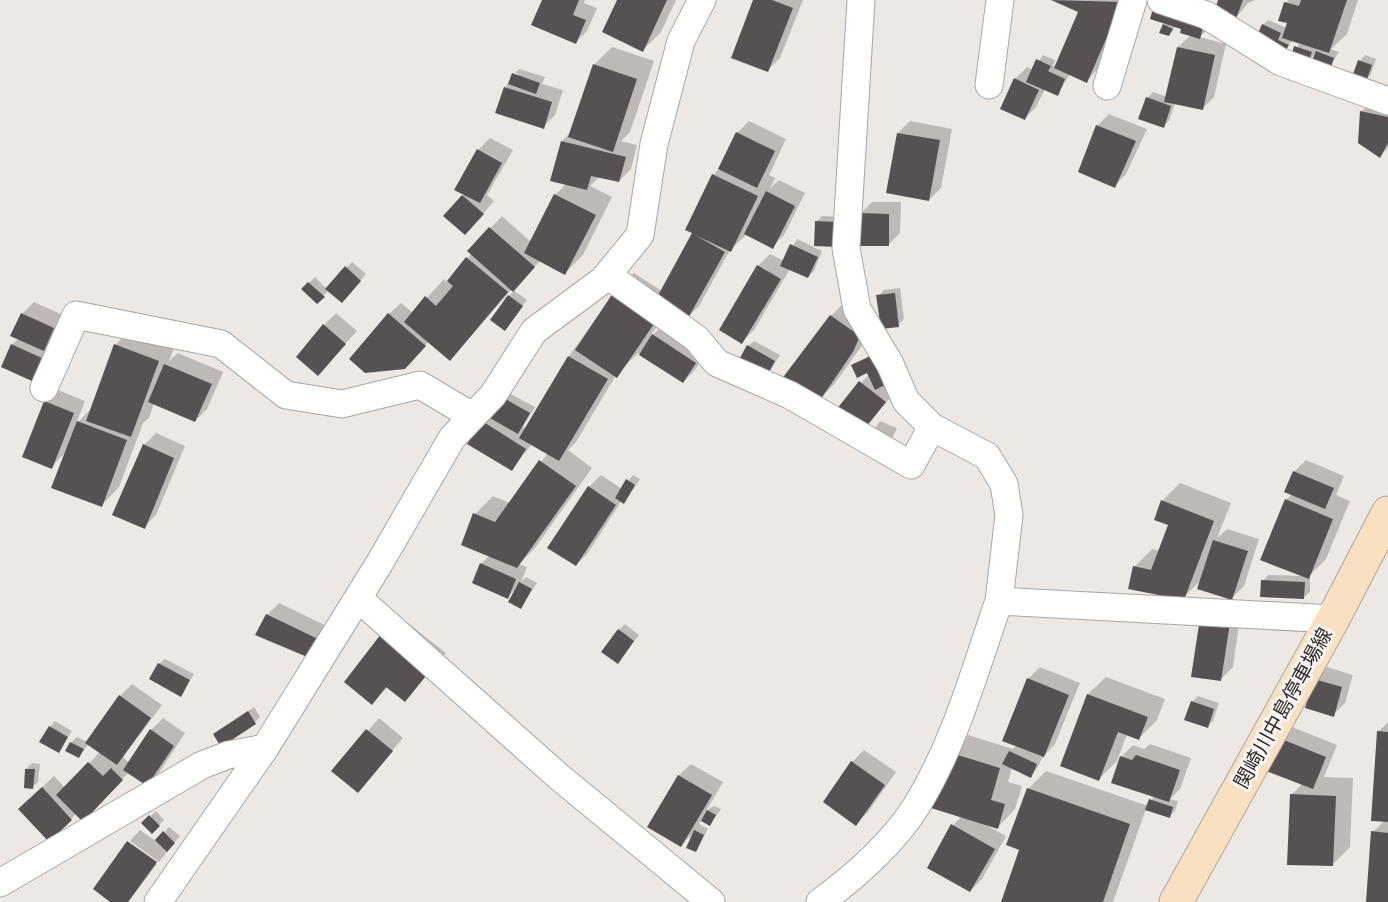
<svg xmlns="http://www.w3.org/2000/svg" width="1388" height="902" viewBox="0 0 1388 902" font-family="'Asap Condensed','Noto Sans JP',sans-serif">
<style>
.shadow{fill:#0003}
.building{fill:#575251}
.lines{fill:none;stroke-linecap:round;stroke-linejoin:round}
.street-casing{stroke:#aaa5a2;stroke-width:29}
.secondary-casing{stroke:#aaa5a2;stroke-width:35}
.street{stroke:#fff;stroke-width:27}
.secondary{stroke:#f8e0c0;stroke-width:33}
.labels{text-anchor:middle;stroke-width:6;stroke-linejoin:round;paint-order:stroke}
.street-label{font-size:20px;fill:#2b2928;stroke:#fbf5f3}
</style>
<rect width="100%" height="100%" fill="#eee8e5"/>
<path class="shadow" d="M543 0H585L584 3 597 8 587 31 575 43Z
M618 0H676L661 32 643 50Z
M755 0H803L780 58 768 70Z
M1055 0H1132L1104 63 1086 81 1070 74 1058 94 1045 89 1036 107 1024 119 1015 79 1027 67 1033 70 1043 55 1055 60 1053 66 1056 67 1080 11Z
M1220 0H1255L1248 3 1235 19 1211 25 1200 37 1226 44 1214 97 1202 109 1175 103 1169 121 1163 126 1147 98 1153 92 1167 97 1178 47 1191 35 1176 26 1169 35 1164 25 1216 9Z
M1288 0H1358L1347 34 1331 49 1339 52 1329 68 1317 52 1308 61 1292 56 1300 42 1293 40 1286 48 1263 25 1268 20 1287 28 1289 22 1280 20Z
M612 47 654 61 630 132 621 141 637 145 631 169 619 181 600 176 590 186 612 197 583 255 565 273 541 260 513 290 527 300 510 323 509 296 514 291 512 289 450 359 429 341 417 355 389 314 401 303 413 313 444 279 447 282 472 253 469 251 502 216 531 242 555 195 566 184 562 141 571 132 594 65Z
M1365 55 1376 59 1371 74 1366 80 1360 61Z
M519 69 545 77 542 84 563 90 555 115 543 127 505 88 514 73 516 77 519 74 515 73Z
M1373 100 1388 103V148L1380 156 1361 112Z
M1109 114 1147 129 1126 174 1114 186 1097 126Z
M749 121 786 139 769 175 775 178 770 188 779 180 805 193 784 235 772 247 747 234 730 250 699 306 687 318 669 308 649 338 666 323 707 350 695 370 683 382 638 353 616 375 576 442 568 450 592 468 535 548 519 564 527 567 521 582 526 577 537 583 521 607 517 587 508 597 481 564 490 555 475 514 493 496 510 503 548 453 532 444 511 470 483 422 509 393 535 407 523 427 526 429 569 356 616 291 634 273 662 291 695 233 687 229 714 174 720 168 737 133Z
M910 121 952 129 941 188 929 200 898 133Z
M490 138 513 150 487 195 494 201 477 221 445 216 465 194 478 150Z
M872 202H901L900 233 888 245 860 214Z
M822 216 843 217 815 244 816 222Z
M797 239 822 251 814 271 808 277 790 269 754 330 742 342 721 329 758 266 770 254 784 261Z
M352 262 366 274 347 296 329 290 317 302 303 289 315 277 327 289Z
M900 288 904 319 898 325 878 296 884 290Z
M849 298 871 333 835 383 818 401 831 316Z
M34 302 65 316 46 368 12 345 19 338 22 314Z
M336 313 357 331 318 374 324 325Z
M133 327 176 343 169 361 178 353 223 372 207 409 195 421 154 403 149 418 143 423 119 487 102 505 66 452 51 467 46 402 58 390 85 401 76 424 93 407 115 345Z
M754 341 780 355 769 373 748 346Z
M883 348 897 390 863 429 838 410 869 374 853 366Z
M880 421 897 428 892 439 869 437Z
M156 433 185 446 156 515 144 527V445Z
M1306 460 1344 476 1336 495 1350 501 1326 559 1310 575V592L1304 597 1263 581 1268 575 1305 576 1286 500 1292 494 1294 472Z
M601 475 622 489 633 475 640 479 629 496 622 500 588 553 576 565 589 487Z
M1180 483 1231 503 1217 538 1227 529 1259 539 1244 586 1232 598 1202 579 1183 598 1134 567 1152 549 1160 551 1170 525 1162 501Z
M279 603 333 629 324 645 267 615Z
M1241 611 1233 667 1221 679 1201 619Z
M400 617 446 653 405 700 388 687 372 703 383 635Z
M625 624 639 635 618 662 619 630Z
M165 659 194 674 181 695 159 664Z
M1040 667 1080 683 1055 744 1043 757 1036 770 1031 776 1012 767 1008 782 1022 786 1015 809 998 827 984 824 1006 836 982 879 970 891 953 825 962 816 950 753 968 735 1013 749 1017 745 1028 679Z
M1327 667 1353 675 1345 703 1333 715 1315 679Z
M1106 677 1165 699 1157 720 1139 738 1127 734 1117 761 1133 745 1144 749 1150 744 1191 758 1180 789 1170 799 1178 801 1175 811 1169 817 1146 809 1113 902H1002L1021 849 1028 789 1046 771 1148 806 1154 796 1121 757 1099 779 1062 765 1088 694Z
M132 684 162 705 123 757 129 763 151 730 163 718 185 733 159 773 147 784 129 772 95 808 77 813 49 840 32 797 54 776 65 788 100 752 89 743 79 757 71 743 77 737 87 742 120 696Z
M1198 696 1219 703 1213 721 1207 726 1192 702Z
M254 707 260 717 255 722 214 734Z
M379 718 403 738 358 791 333 771Z
M55 721 72 731 58 752 50 727Z
M1388 722V902H1368L1373 832 1385 820 1378 732Z
M1292 727 1337 745 1324 777 1353 778 1350 847 1332 865 1291 795 1303 783 1280 739Z
M864 750 896 772 868 812 856 824 852 762Z
M32 763 40 764 38 782 33 787 26 769Z
M691 764 723 782 706 811 714 806 721 809 710 824 701 820 699 824 708 829 696 851 694 833 681 845 649 827 679 775Z
M156 811 164 820 152 832 143 823Z
M169 827 180 836 159 862 130 841 140 830 156 841Z
M128 844 157 864 128 902H113Z"/>
<path class="building" d="M542 0H579L573 15 586 20 576 44 531 25Z
M617 0H667L643 52 602 32Z
M753 0H772L793 8 768 72 731 58Z
M1051 0 1122 2 1087 83 1054 68 1078 12Z
M1218 0H1243L1235 21 1214 13Z
M1301 0H1347L1329 53 1282 38 1287 23 1278 21 1284 2 1299 6Z
M1154 5 1205 21 1200 39 1180 33 1181 29 1150 19Z
M1163 24 1173 29 1169 36 1159 33Z
M1262 24 1281 33 1278 40 1289 45 1286 50 1256 38Z
M1294 46 1312 52 1308 63 1291 57Z
M1177 47 1215 55 1203 110 1164 102Z
M1316 51 1334 58 1330 70 1311 63Z
M1036 59 1051 66 1048 71 1065 79 1058 96 1026 82Z
M1358 60 1372 65 1366 82 1352 77Z
M593 64 637 79 613 152 568 137Z
M512 73 540 83 536 94 508 84Z
M1014 78 1039 90 1025 120 1000 109Z
M504 87 552 102 544 129 495 113Z
M1146 97 1171 106 1164 128 1138 119Z
M1360 111 1388 117V143L1380 158 1358 143Z
M1096 125 1136 141 1115 188 1078 172Z
M736 132 775 151 757 188 718 169Z
M897 133 940 140 929 201 886 193Z
M561 141 626 157 619 182 591 176 587 190 550 181Z
M477 149 502 163 480 203 454 190Z
M712 174 758 196 731 252 695 235 725 252 687 320 655 301 692 233 685 230Z
M766 191 795 206 773 249 744 234Z
M554 194 596 215 565 275 524 253Z
M462 195 484 214 465 235 443 216Z
M859 213 889 214V246H858Z
M815 221 838 222 837 247 814 246Z
M489 227 535 267 513 292 467 251Z
M790 244 818 257 808 278 780 266Z
M466 257 508 292 450 361 404 322 425 296 436 306 453 286 447 281Z
M757 265 781 279 742 344 719 330Z
M345 266 361 281 342 303 325 289Z
M308 282 325 297 317 304 301 289Z
M615 290 658 318 617 378 575 350Z
M895 293 899 327 881 329 876 295Z
M508 295 523 306 505 331 490 320Z
M21 313 54 328 44 351 10 336Z
M388 313 426 346 405 369 365 373 349 359Z
M830 315 860 336 853 352 818 403 781 380Z
M323 324 346 344 318 376 296 357Z
M652 334 696 363 683 383 639 355Z
M11 344 44 359 34 382 1 367Z
M114 344 159 361 131 437 86 421Z
M747 345 775 361 764 381 736 365Z
M877 353 891 382 875 390 867 373 857 378 851 365Z
M568 356 608 379 559 461 519 438Z
M164 364 212 384 195 422 148 402Z
M859 381 886 402 863 431 836 410Z
M502 397 530 413 518 434 490 418Z
M44 401 74 413 52 469 22 457Z
M77 421 127 440 102 507 51 488Z
M482 421 526 449 512 471 467 444Z
M143 444 174 458 145 529 112 515Z
M539 460 576 486 517 568 461 545 473 513 495 522Z
M1293 471 1334 488 1325 509 1284 492Z
M626 479 635 485 624 504 615 498Z
M588 486 616 505 576 566 547 548Z
M1285 499 1333 519 1309 579 1260 560Z
M1161 500 1214 521 1184 600 1128 589 1133 566 1151 570 1168 525 1154 520Z
M1213 540 1248 551 1232 600 1197 589Z
M480 563 516 579 508 599 472 583Z
M1261 580 1305 582 1304 599 1260 597Z
M519 582 532 589 521 609 508 602Z
M266 614 322 641 312 659 255 635Z
M1200 618 1230 623 1221 681 1191 677Z
M618 629 634 641 618 664 601 652Z
M381 634 429 672 405 702 386 687 372 705 344 682Z
M158 663 190 680 181 697 149 679Z
M1027 678 1069 695 1044 757 1002 741Z
M1314 679 1342 687 1334 717 1305 708Z
M1087 694 1148 717 1139 740 1118 732 1099 781 1060 766Z
M119 695 151 718 117 765 85 743Z
M1191 701 1214 709 1208 728 1184 720Z
M248 711 256 724 221 747 213 734Z
M49 726 68 737 59 753 39 742Z
M150 729 174 746 147 786 123 770Z
M366 729 393 751 358 793 331 771Z
M1377 731 1388 732V822L1371 821Z
M1279 738 1326 757 1313 789 1266 771Z
M70 742 84 749 79 758 65 751Z
M1009 751 1037 764 1031 778 1002 764Z
M948 752 1000 768 991 800 1005 804 998 829 931 808Z
M1136 755 1180 770 1169 802 1111 783 1120 756 1132 760Z
M851 761 885 785 856 826 823 802Z
M88 762 103 776 111 768 123 780 83 822 56 795Z
M25 769H35L33 789 24 788Z
M678 775 712 795 681 847 647 827Z
M42 787 72 820 49 842 18 809Z
M1027 788 1130 824 1103 902H1001L1019 850 1006 845Z
M1290 794 1336 796 1333 866 1287 865Z
M1149 799 1173 807 1170 818 1145 810Z
M707 810 716 815 710 826 701 821Z
M149 815 160 826 152 834 141 823Z
M951 824 995 849 970 892 927 868Z
M694 830 704 835 696 852 686 848Z
M163 831 175 843 167 852 155 840Z
M1371 831 1388 833V902H1366Z
M127 841 157 862 128 902H110L93 889Z"/>
<g class="lines">
<g class="street-casing">
<path id="street" d="M861 0 846 248 857 309 890 364 906 401 932 427 987 456 1004 484 1009 515 999 601 1333 619
M1161 0 1206 15 1281 62 1388 101
M989 85 1000 0
M1107 86 1133 0
M607 275 696 338 717 363 790 395 911 465 932 427
M44 388 76 315 221 344 286 395 342 404 420 385 472 416
M358 598 558 776 711 902
M0 883 202 765 228 755 265 748
M158 902 265 748 379 564 452 438 493 395 534 331 603 280 640 235 654 144 681 41 702 0
M820 902C855 877 894 842 917 805 955 743 975 670 999 601"/>
</g>
<g class="secondary-casing">
<path id="secondary" d="M1176 902 1333 619 1388 513"/>
</g>
<use href="#street" class="street"/>
<use href="#secondary" class="secondary"/>
</g>
<g class="labels">
<g class="street-label">
<text transform="translate(1283 708) rotate(-61)" y="7">関崎川中島停車場線</text>
</g>
</g>
</svg>
